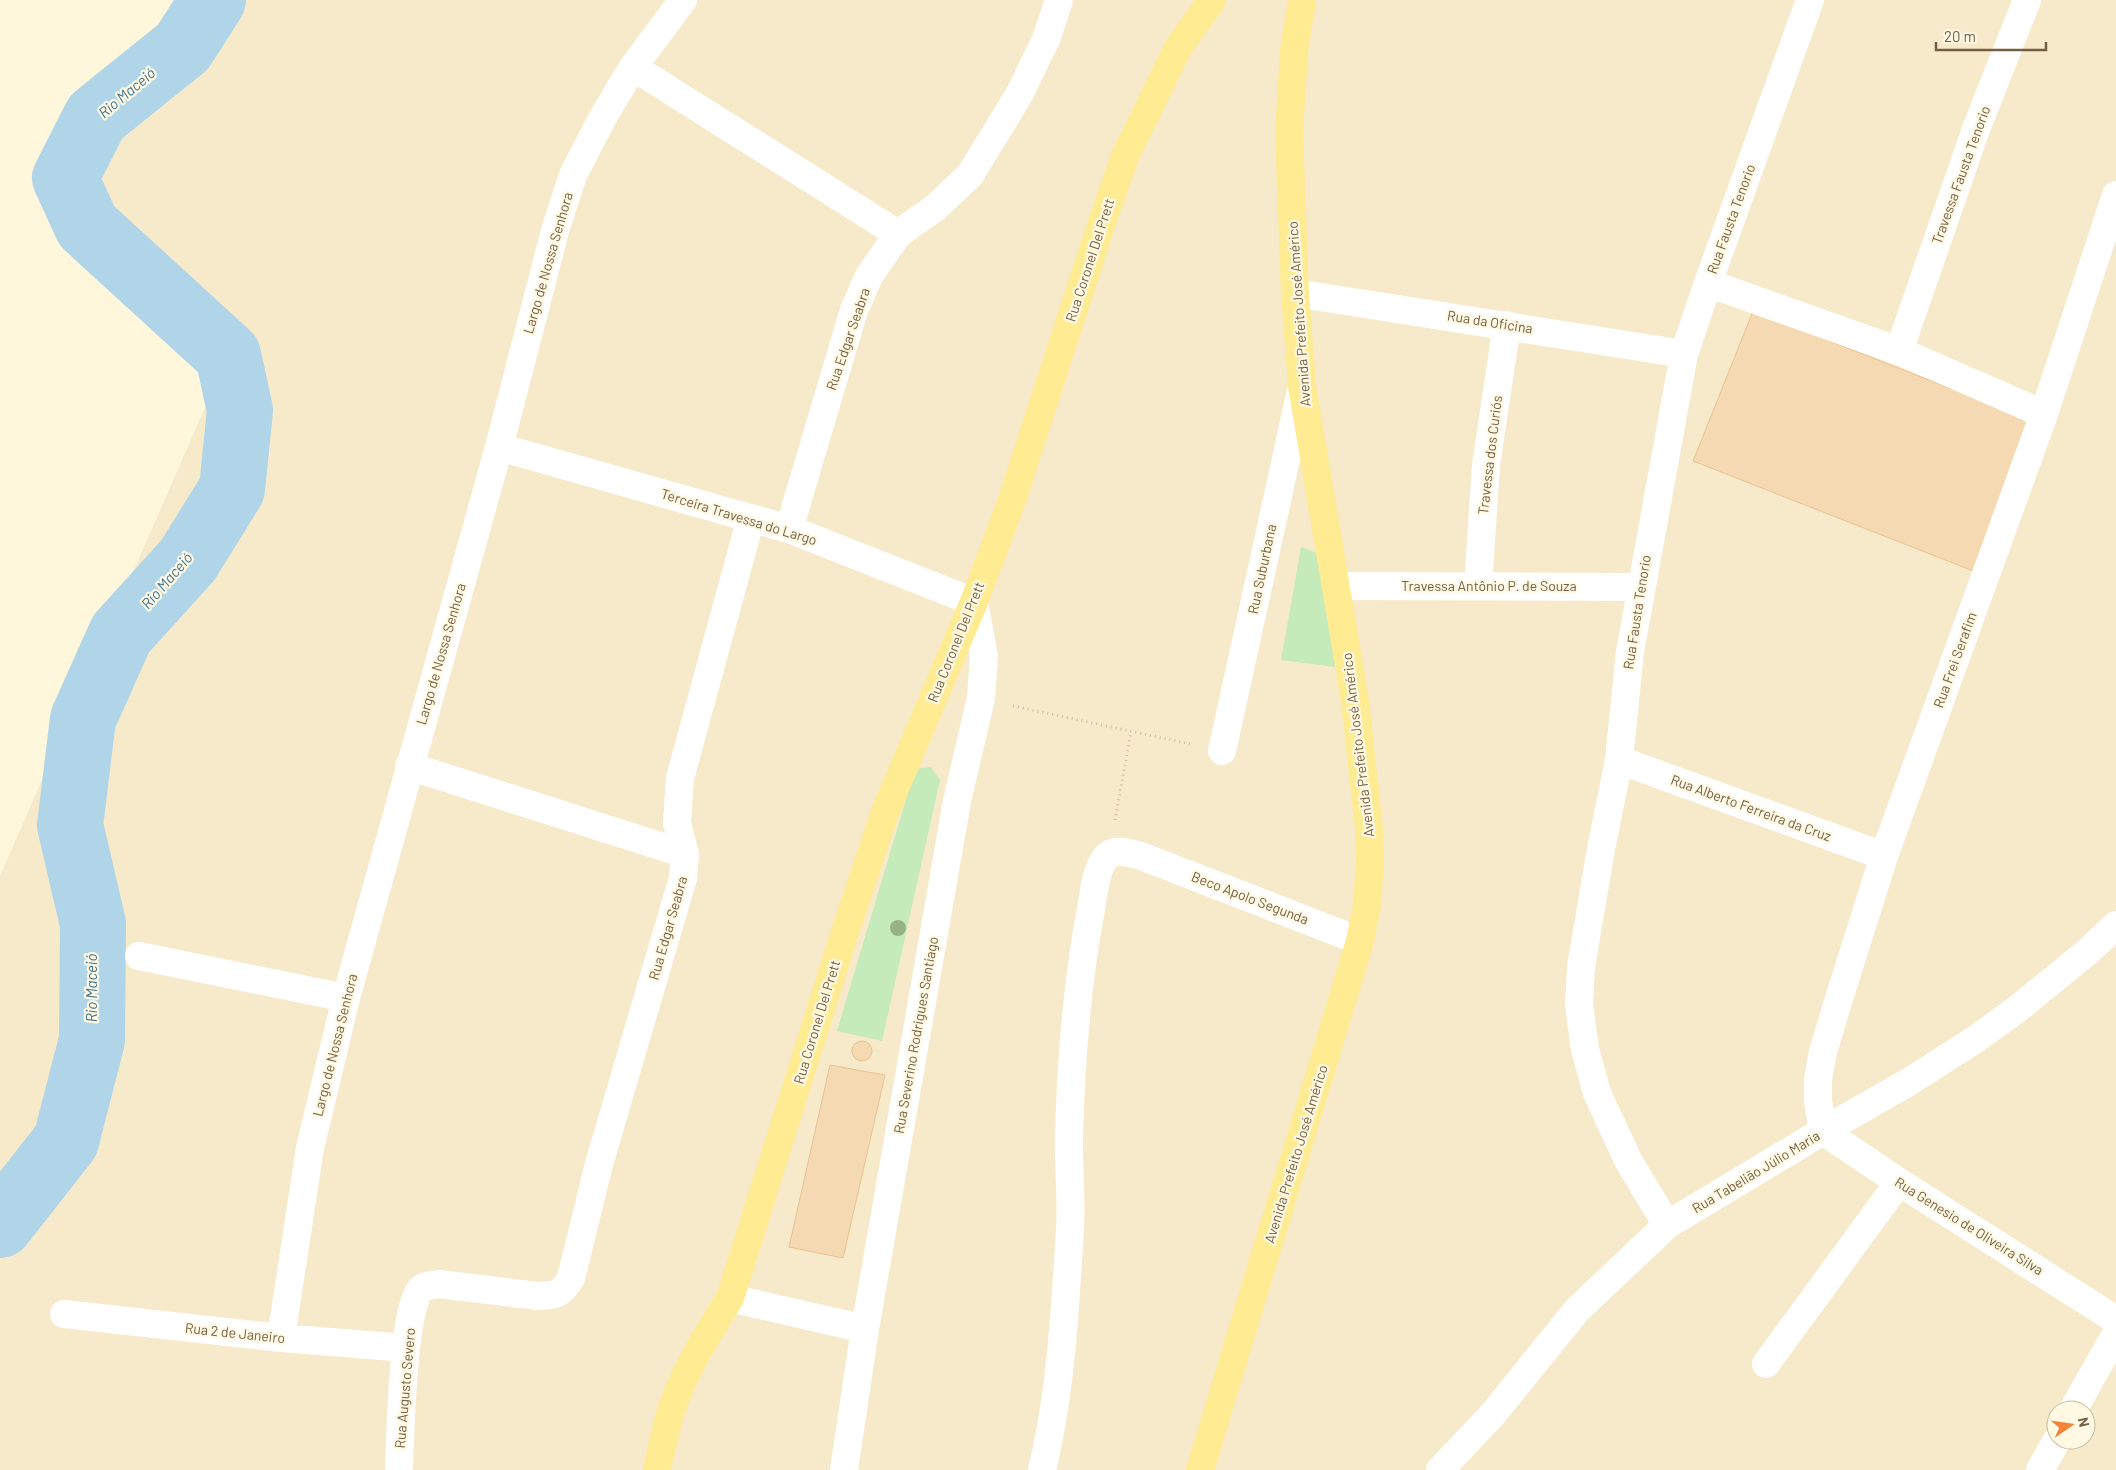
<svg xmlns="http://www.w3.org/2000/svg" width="2116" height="1470" viewBox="0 0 2116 1470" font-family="Barlow,sans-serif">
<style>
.residential{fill:#f6eaca;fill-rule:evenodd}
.green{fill:#c5ebba}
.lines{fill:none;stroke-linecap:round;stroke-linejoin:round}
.river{stroke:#b0d5e8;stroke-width:66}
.building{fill:#f5d9b2;stroke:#e9c391}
.path{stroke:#d9bc96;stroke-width:3;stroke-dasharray:1 4;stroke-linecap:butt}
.minor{stroke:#fff;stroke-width:28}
.major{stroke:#ffeb92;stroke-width:28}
.tree{fill:#97b383}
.labels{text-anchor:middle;stroke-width:4.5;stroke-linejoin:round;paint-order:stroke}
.street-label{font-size:14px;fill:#745e44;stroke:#fff9e4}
.water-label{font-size:15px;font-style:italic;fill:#3f7491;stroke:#fff9e4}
</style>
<rect width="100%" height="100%" fill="#fef7dc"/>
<path class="residential" d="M205 0H2116V1470H0V876L228 355 75 199 86 138ZM2056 1410H2086V1440H2056Z"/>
<path class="green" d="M1301 547 1325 556 1351 669 1281 660Z
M931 767 940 780 882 1041 837 1031 915 769Z"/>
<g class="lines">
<path class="river" d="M0 1225 66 1141 92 1040 93 924 70 825 83 719 121 634 188 560 232 489 240 410 228 355 87 226 65 178 96 117 183 47 213 0"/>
</g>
<path class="building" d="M1753 311 2028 419 1981 574 1693 461Z
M852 1051a10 10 0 1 1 20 0a10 10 0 1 1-20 0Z
M830 1065 885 1075 843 1258 789 1247Z"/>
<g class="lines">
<path class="path" d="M1013 706 1191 744
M1115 820 1131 732"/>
<path class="minor" d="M633 67 898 234
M1708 283 1899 351 2044 414
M1295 293 1684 354
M1899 351 1976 129 2027 0
M499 447 789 529 974 602 984 656 981 698 957 801 865 1329 844 1470
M789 529 854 310 869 276 898 234 935 208 970 175 1020 93 1047 37 1059 0
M1337 586 1641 587
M1478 586 1486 465 1507 325
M1222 751 1302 386
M1619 760 1884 856
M409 766 685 854
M139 956 346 998
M1823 1131 1818 1101V1079L1823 1052 1837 1005 1884 856 2044 414 2116 195
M1823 1131 1899 1182 2116 1320
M1667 1225 1629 1162 1597 1093 1585 1049 1579 1005 1581 967 1601 849 1619 760 1630 652 1684 354 1708 283 1810 0
M730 1298 865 1329
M64 1314 281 1338 406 1348
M281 1338 310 1148 346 998 499 447 556 227 573 175 603 117 633 67 683 0
M1766 1364 1899 1182
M2073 1410 2116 1334
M399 1470C400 1439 403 1306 421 1289 425 1285 433 1285 439 1284L537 1296C556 1295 561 1295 571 1278L599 1164 683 878 685 854 677 823 680 778 751 518
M1042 1470C1061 1392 1065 1310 1070 1229 1072 1198 1068 1166 1069 1135 1071 1059 1077 983 1091 909 1093 895 1097 864 1108 855 1118 848 1131 854 1141 856L1360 941
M1440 1470 1493 1414 1577 1310 1667 1225 1823 1131 1907 1083 1976 1039 2016 1010 2086 953 2116 925
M2040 1470 2057 1440"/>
<path class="major" d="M657 1470C661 1451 665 1432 670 1414 683 1372 707 1335 730 1298L845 932 885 812 974 602 1011 503 1100 228 1125 156 1179 46 1212 0
M1200 1470 1360 941 1367 905 1370 863 1369 829 1355 701 1302 386 1295 293 1289 132 1294 51 1302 0"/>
</g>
<circle class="tree" cx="898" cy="928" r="8"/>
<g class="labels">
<g class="street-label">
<text transform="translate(1961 175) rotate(-70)" y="5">Travessa Fausta Tenorio</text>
<text transform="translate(1731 219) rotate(-70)" y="5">Rua Fausta Tenorio</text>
<text transform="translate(1090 260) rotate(-72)" y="5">Rua Coronel Del Prett</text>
<text transform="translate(548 263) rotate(-74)" y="5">Largo de Nossa Senhora</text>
<text transform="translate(1299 314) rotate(-94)" y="5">Avenida Prefeito José Américo</text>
<text transform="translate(1490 322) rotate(9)" y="5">Rua da Oficina</text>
<text transform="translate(848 339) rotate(-71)" y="5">Rua Edgar Seabra</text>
<text transform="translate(1490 455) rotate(-83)" y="5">Travessa dos Curiós</text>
<text transform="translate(739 517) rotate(17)" y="5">Terceira Travessa do Largo</text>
<text transform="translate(1262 569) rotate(-78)" y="5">Rua Suburbana</text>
<text x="1489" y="591">Travessa Antônio P. de Souza</text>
<text transform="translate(1637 612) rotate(-81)" y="5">Rua Fausta Tenorio</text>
<text transform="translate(956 642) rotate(-68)" y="5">Rua Coronel Del Prett</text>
<text transform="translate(441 654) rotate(-74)" y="5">Largo de Nossa Senhora</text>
<text transform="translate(1955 660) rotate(-70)" y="5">Rua Frei Serafim</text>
<text transform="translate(1358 745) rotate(-97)" y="5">Avenida Prefeito José Américo</text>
<text transform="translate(1751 808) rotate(20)" y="5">Rua Alberto Ferreira da Cruz</text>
<text transform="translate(1250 898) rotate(21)" y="5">Beco Apolo Segunda</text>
<text transform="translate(668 928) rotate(-74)" y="5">Rua Edgar Seabra</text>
<text transform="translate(817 1022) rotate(-73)" y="5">Rua Coronel Del Prett</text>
<text transform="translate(916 1035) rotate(-80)" y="5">Rua Severino Rodrigues Santiago</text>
<text transform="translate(335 1045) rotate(-76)" y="5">Largo de Nossa Senhora</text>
<text transform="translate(1296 1154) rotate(-73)" y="5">Avenida Prefeito José Américo</text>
<text transform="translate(1756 1172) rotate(-31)" y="5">Rua Tabelião Júlio Maria</text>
<text transform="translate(1969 1226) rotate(32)" y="5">Rua Genesio de Oliveira Silva</text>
<text transform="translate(235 1333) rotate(6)" y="5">Rua 2 de Janeiro</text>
<text transform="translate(405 1388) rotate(-85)" y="5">Rua Augusto Severo</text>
</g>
<g class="water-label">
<text transform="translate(127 93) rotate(-40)" y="5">Rio Maceió</text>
<text transform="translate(167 581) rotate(-49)" y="5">Rio Maceió</text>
<text transform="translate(92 988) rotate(-90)" y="5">Rio Maceió</text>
</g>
</g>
<g transform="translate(2071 1425) rotate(77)"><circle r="24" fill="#fff9e4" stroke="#c7bba4"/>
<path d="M0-4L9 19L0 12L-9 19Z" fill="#f28437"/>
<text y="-8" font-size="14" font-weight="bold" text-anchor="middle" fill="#745e44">N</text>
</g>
<path d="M1936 42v8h110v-8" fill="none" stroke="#745e44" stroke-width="2.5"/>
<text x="1944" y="42" font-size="15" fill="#745e44" stroke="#fff9e4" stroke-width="4" paint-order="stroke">20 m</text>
</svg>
